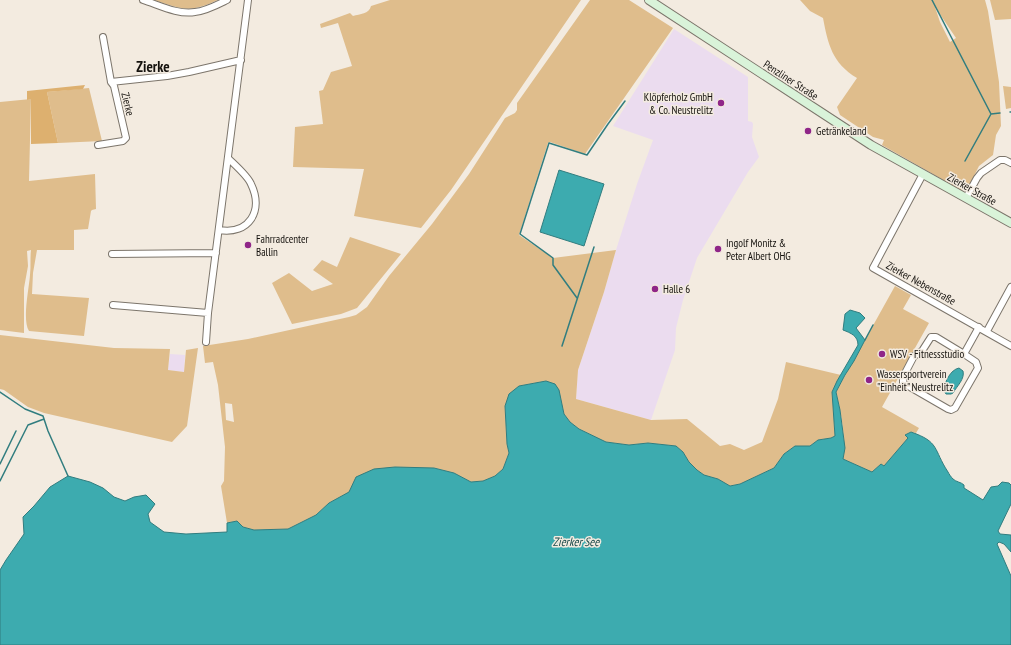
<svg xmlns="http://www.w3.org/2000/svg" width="1011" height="645" viewBox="0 0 1011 645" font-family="'PT Sans Narrow',sans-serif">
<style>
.industrial{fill:#ebdcef}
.green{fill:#dfbd8c;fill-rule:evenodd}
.forest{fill:#ddb06f}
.water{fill:#3dabaf;stroke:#317d7f}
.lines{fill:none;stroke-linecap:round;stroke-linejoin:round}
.stream{stroke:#317d7f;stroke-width:1.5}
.minor-casing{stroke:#7c756b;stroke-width:8}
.secondary-casing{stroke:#7c756b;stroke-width:10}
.minor{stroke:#fff;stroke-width:6}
.secondary{stroke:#d9f3d9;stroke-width:8}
.poi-dot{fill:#8f2588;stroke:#f3ebe0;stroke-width:1.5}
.labels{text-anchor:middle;stroke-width:3;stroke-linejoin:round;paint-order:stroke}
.street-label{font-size:11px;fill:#15120e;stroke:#f3ebe0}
.poi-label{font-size:11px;fill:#15120e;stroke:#f3ebe0;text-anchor:start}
.water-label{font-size:12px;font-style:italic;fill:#19494a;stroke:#f3ebe0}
.district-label{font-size:15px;font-weight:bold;fill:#15120e;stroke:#f3ebe0}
</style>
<rect width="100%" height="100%" fill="#f3ebe0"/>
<path class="industrial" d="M674 29 748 77V121L752 122 753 124 752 137 759 157 748 172 697 258 683 300 676 328 675 350 651 420 576 399 578 370 604 292 616 250 637 184 653 140 613 126Z
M170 354 185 355 184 372 168 370Z"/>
<path class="green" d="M154 0H218C189 13 184 10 154 0Z
M390 0H581L451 190 421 228 354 216 364 169 293 167 295 127 323 124 319 91 323 90 331 72 352 66 338 23 321 28 320 24 350 13 353 16C360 14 369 14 371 6Z
M590 0H629L673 28 585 154 550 142 548 143 519 235 553 258 616 250 604 292 578 370 576 399 651 420 687 419 720 446 730 444 744 450 762 442 778 399 786 362 841 375 832 392 835 436 831 438 818 440 810 446H795L784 454 774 468 740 484 729 486 718 479 704 475 697 470 689 462 683 452 676 446 648 443 629 445 606 442 579 429 570 422 564 414 561 402 546 381 519 386 505 406 507 444 509 453 503 469 495 476 483 481 471 482 454 473 434 468H419L356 477 350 492 329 503 316 515 288 529 254 530 243 527 237 521 227 523 221 486 224 481 225 447 218 385 213 362 205 363 203 346 248 339 349 317 356 315 367 307 389 276 432 224 469 174 505 118 515 113 517 110V103ZM225 403 232 404 234 422 226 420Z
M800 0H985L988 11 999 82 1001 126 996 135 993 155 979 166 970 184 961 190 882 145 884 140 873 137 840 115 837 107 857 78C832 63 828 44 823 18L810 11ZM935 7 956 38 950 42 940 22Z
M990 0H1011V19L995 20Z
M1003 86 1011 87V108L1006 109Z
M89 88 102 141 58 143 47 92Z
M31 99 29 181 95 174 96 209 92 210 91 211 88 229 74 230V250H37L33 273 32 294 89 298 84 336 29 331C22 320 29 289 30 275 31 267 30 258 31 250L27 251 28 266 24 288V333L0 330V102Z
M350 237 401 254 357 308 341 314 292 324 272 283 289 273 312 291 333 284 313 270 322 260 337 267Z
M895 286 911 295 903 309 929 323 882 407 919 428 916 433 911 432 905 435 908 438 884 466 881 464 872 472 843 459C846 439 841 411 836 392Z
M0 335 114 348 170 349 168 370 184 372 186 350 198 348 187 426 172 442 44 413 28 407 4 390 0 389Z"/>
<path class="forest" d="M85 85 83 89 47 92 58 143 31 144V99L27 100V91Z"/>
<path class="water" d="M559 170 604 184 584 246 540 232Z
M850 310 860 313 865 318 856 328 865 340 854 361 845 375 836 392 840 410 845 448 843 459 872 472 881 464 884 466 908 438 905 435 911 432C940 442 933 449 948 472 949 474 951 477 953 479 956 482 961 482 964 485V488L983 500 991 487 998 486 1002 482 1009 483 1011 485V504L998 531 1000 534 1011 535V552L1004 544 999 542 997 544 1011 576V645H0V570L6 560 24 534 23 517 34 506 50 487 68 476 90 482 103 488 114 497 125 501 134 497 146 495 155 504 148 514 150 522 164 532 186 534 227 532V523L237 521 243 527 254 530 288 529 316 515 329 503 349 492 356 477 374 469 395 467 434 468 454 473 471 482 483 481 495 476 503 469 509 453 507 444 505 406 509 394 519 386 546 381 555 384 559 390 564 414 570 422 579 429 606 442 629 445 648 443 676 446 683 452 689 462 697 470 704 475 718 479 730 486 740 484 774 468 784 454 795 446H810L818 440 831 438 835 436 832 392 837 381 858 345C858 336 851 333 843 330L845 314Z
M959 368 963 371C965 379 957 386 953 393L951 394H946L943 389C946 381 950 370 959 368Z"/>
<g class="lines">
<path class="stream" d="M932 0 991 114 965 161
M1010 112H1011
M991 114 1000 113
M577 298 553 265V258L520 234 549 143 587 155 608 124 625 101
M865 340 873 325
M562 346 594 247
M0 392 25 409 43 416 48 431 68 476
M0 464 16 431
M0 481 28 425 44 419"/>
<g class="minor-casing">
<path id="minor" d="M143 0C159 5 178 15 195 12 206 11 217 5 227 0
M103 37 111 82
M98 145 123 141 126 138 114 86 111 82 167 76 189 72 241 60
M923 174 873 268 1011 346
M966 198 977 178 981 173 1000 160H1005L1011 163
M219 230C249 235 264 211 251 184 248 176 235 165 228 158
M112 254 216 253
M113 305 208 313
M987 331 1011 287
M206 342 208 313 248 0
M964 354 936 337H931L922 351 914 356 903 377V383L948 409 951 410 955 408 978 368 976 362 964 354 979 327"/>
</g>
<g class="secondary-casing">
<path id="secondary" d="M649 0 871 145 1011 223"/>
</g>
<use href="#minor" class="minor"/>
<use href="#secondary" class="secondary"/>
</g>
<g class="poi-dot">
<circle cx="721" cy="103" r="4"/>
<circle cx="808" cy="131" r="4"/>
<circle cx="248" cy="245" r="4"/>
<circle cx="718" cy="249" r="4"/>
<circle cx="655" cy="289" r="4"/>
<circle cx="882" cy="354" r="4"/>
<circle cx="869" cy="380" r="4"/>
</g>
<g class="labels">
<g class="street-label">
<text transform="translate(791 80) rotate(33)" y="4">Penzliner Straße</text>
<text transform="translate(128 104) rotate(76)" y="4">Zierke</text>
<text transform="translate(972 189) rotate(29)" y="4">Zierker Straße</text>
<text transform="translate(921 283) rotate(29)" y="4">Zierker Nebenstraße</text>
</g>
<g class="poi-label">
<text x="713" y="101" text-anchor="end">Klöpferholz GmbH<tspan x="713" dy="13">&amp; Co. Neustrelitz</tspan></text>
<text x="816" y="135">Getränkeland</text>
<text x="256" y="243">Fahrradcenter<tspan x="256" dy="13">Ballin</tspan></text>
<text x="726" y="247">Ingolf Monitz &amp;<tspan x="726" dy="13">Peter Albert OHG</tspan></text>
<text x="663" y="293">Halle 6</text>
<text x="890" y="358">WSV - Fitnessstudio</text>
<text x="877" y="378">Wassersportverein<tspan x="877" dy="13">"Einheit" Neustrelitz</tspan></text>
</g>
<g class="water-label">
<text x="576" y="546">Zierker See</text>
</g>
<g class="district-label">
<text x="153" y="72">Zierke</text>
</g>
</g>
</svg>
